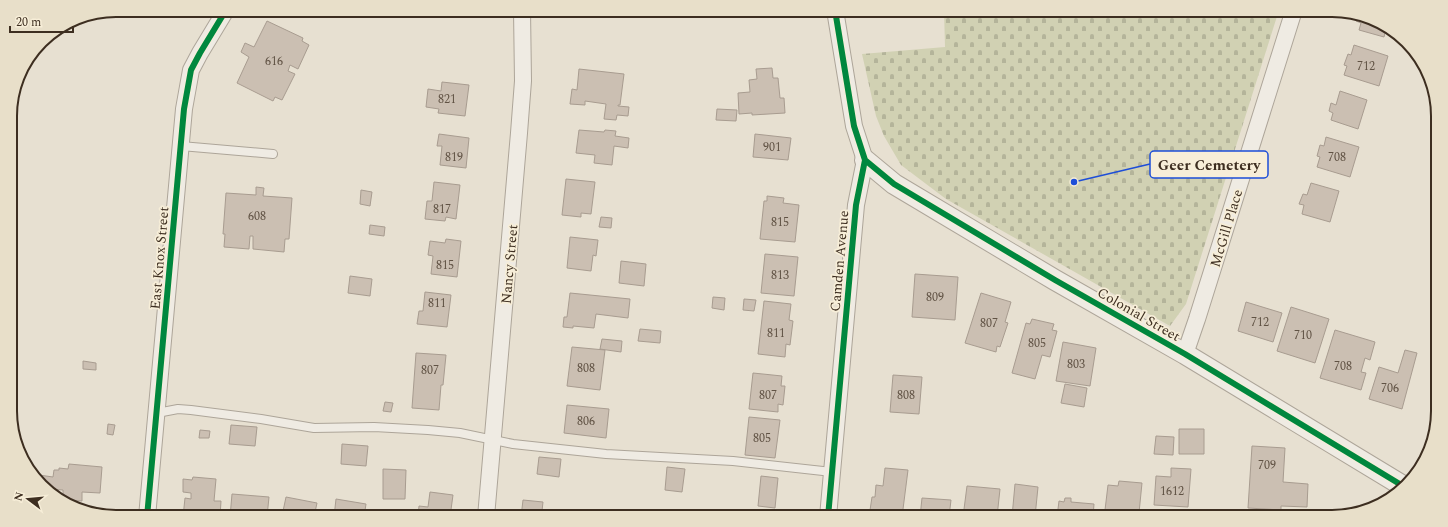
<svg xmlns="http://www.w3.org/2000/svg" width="1448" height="527" viewBox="0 0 1448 527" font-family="Spectral,serif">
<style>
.cemetery{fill:url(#cemetery-stones)}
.building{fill:#cbbfb2;stroke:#a89c90}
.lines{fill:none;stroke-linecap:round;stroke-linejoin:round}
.service-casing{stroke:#ada599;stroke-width:10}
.minor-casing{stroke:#ada599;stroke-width:18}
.tertiary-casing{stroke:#ada599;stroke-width:22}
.service{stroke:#efebe3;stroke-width:8}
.minor{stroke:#efebe3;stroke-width:16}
.tertiary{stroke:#efebe3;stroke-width:20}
.cycleway-casing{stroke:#f7eed8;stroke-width:8}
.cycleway{stroke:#00873e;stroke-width:6}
.labels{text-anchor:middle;stroke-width:3.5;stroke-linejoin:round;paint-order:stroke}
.number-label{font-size:12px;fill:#605244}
.street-label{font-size:14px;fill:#3d2e20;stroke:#f7eed8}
.rim{fill:none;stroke:#3d2e20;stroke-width:2}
.leader{fill:none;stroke:#1d4ed8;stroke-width:1.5}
.callout-dot{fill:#1d4ed8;stroke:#f7eed8;stroke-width:1.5}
.callout{fill:#f7eed8;stroke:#1d4ed8;stroke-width:1.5}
.callout-label{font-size:15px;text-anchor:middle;font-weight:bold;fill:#3d2e20}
</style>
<defs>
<pattern id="cemetery-stones" width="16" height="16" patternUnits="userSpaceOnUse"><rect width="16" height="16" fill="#d1d1b3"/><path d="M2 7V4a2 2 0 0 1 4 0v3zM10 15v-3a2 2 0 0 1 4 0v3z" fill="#b4b49a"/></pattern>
</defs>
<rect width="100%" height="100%" fill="#e7e0d1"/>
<path class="cemetery" d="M944 10H1279L1186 304 1170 326 946 199 901 165 884 136 876 116 862 54 945 47Z"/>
<path class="building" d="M1358 14 1366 16 1386 29 1384 37 1359 30 1361 23 1356 21Z
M267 21 303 38 302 41 309 45 298 69 290 65 288 71 295 74 282 100 275 97 273 101 237 83 249 57 241 52 245 43 254 47Z
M1354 45 1388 56 1379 86 1344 75 1347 66 1344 65 1348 54 1351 55Z
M772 68 773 78H778L780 98H784L785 113 752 115V113L739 114 738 93 750 92 749 80 757 79 756 69Z
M579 69 624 74 620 105H618V106L629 107 628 116 617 115 616 120 604 119 606 104 585 101V105L570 104 572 89 577 90Z
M442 82 469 85 465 116 438 113 439 109 426 107 428 89 441 91Z
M1340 91 1367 100 1358 129 1331 120 1333 113 1329 111 1331 103 1336 105Z
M717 109 737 110 736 121 716 120Z
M579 130 604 132 605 130 616 131 615 136 629 138 628 148 614 146 612 165 594 163 595 155 576 153Z
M439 134 469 138 466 168 440 165 442 146H437Z
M755 134 791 138 788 160 753 157Z
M1326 137 1359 147 1350 177 1317 167 1320 157 1317 156 1320 145 1324 146Z
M566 179 595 182 591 214 581 213V217L562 215Z
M434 182 460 185 456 219 446 217 445 221 425 219 427 201H432Z
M1311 183 1339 191 1330 222 1302 214 1304 205 1299 204 1303 194 1307 195Z
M256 187 264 188 263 196 292 198 289 239H285L284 252 253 249V236H250L249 249 224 247 225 234H223L226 193 256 195Z
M361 190 372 192 370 206 360 204Z
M767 196 784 198 783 203 799 205 795 242 760 239 764 201H767Z
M601 217 612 218 611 228 599 227Z
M370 225 385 227 384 236 369 234Z
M570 237 598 240 596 256 593 255 591 271 567 268Z
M446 239 461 241 457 277 431 274 433 256 428 255 430 241 445 243Z
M765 254 798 257 794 296 761 293Z
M621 261 646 264 644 286 619 283Z
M915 274 958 277 955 320 912 317Z
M350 276 372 279 370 296 348 293Z
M425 292 451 295 447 327 417 324 419 311H423Z
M570 293 630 299 628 318 596 314 594 328 573 326V328L563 327 564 317H567Z
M981 293 1011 302 1005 322 1008 323 1000 347 997 346 996 352 965 343Z
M713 297 725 298 724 310 712 308Z
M744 299 756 300 754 311 743 310Z
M764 301 791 304 789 320 793 321 790 345 786 344 785 357 758 354Z
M1246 302 1282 313 1273 342 1238 331Z
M1291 307 1329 319 1315 363 1277 351Z
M1032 319 1054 324 1052 330 1057 331 1050 357 1042 355 1035 379 1012 373 1026 323 1030 324Z
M640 329 661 331 660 343 638 341Z
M1335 330 1375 342 1370 360 1365 358 1361 372 1366 373 1361 390 1320 378Z
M602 339 622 341 621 352 600 349Z
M1063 342 1096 348 1090 386 1056 381Z
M572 347 605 350 600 390 567 386Z
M1405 350 1417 353 1402 409 1369 399 1379 367 1398 373Z
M416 353 446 355 443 385H441L439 410 412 408Z
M83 361 96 363V370L83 369Z
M753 373 782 376 781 386H785L783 405 778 404V412L749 409Z
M893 375 922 377 919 414 890 412Z
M1065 384 1087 388 1084 407 1061 403Z
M385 402 393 403 391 412 383 411Z
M567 405 609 409 606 438 564 433Z
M749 417 780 420 775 458 745 455Z
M108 424 115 425 113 435 107 434Z
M231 425 257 427 255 446 229 444Z
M1179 429H1204V454H1179Z
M200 430 210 431 209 438H199Z
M1156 436 1174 437 1173 455 1154 454Z
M342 444 368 446 366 466 341 464Z
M1252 446 1285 448 1283 482 1308 484 1307 507 1281 506V510L1248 508Z
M539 457 561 459 559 477 537 474Z
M69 464 102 467 100 493 82 492V501L64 500 63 499V490L48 489 38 482 39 475 53 477 54 470H59V468L68 469Z
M667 467 685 469 682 492 665 490Z
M885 468 908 470 902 517H869L872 497H875L876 485 883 486Z
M1171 468 1191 469 1188 507 1154 505 1156 476 1171 477Z
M383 469 406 470 405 499H383Z
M761 476 778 478 775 508 758 506Z
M193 477 216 479 214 501H221L220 517H183L185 498 191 499V493L183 492V479L192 480Z
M1119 481 1142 483 1139 513 1105 510 1108 485 1118 486Z
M1015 484 1038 487 1035 517H1012Z
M967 486 1000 489 997 517H963Z
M430 492 453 495 450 517H418L419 506 428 507Z
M232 494 269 497 267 517H230Z
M286 497 317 503 314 517H276L277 515 282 516Z
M922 498 951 500 949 517H920Z
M1065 498H1071V502L1094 504 1093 517H1057L1059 501 1064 502Z
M336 499 366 504 364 517H334Z
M523 500 543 502 542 511 558 513 557 517H521Z"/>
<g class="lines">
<g class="service-casing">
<path id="service" d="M181 146 273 154
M157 413 178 409 191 410 261 419 314 428 374 427 428 430 460 433 513 444 606 454 733 461 832 472"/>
</g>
<g class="minor-casing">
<path id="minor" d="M1185 354 1197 319 1294 10
M147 517 184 109 191 70 200 53 226 10
M486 517 519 133 523 81 522 10
M828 517 856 205 865 160 854 126 835 10"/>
</g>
<g class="tertiary-casing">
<path id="tertiary" d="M865 160 894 184 1055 280 1185 354 1403 486"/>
</g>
<use href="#service" class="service"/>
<use href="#minor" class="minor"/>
<use href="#tertiary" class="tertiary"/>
<g class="cycleway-casing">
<path id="cycleway" d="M865 160 894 184 1055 280 1185 354 1403 486
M147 517 184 109 191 70 200 53 226 10
M828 517 856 205 865 160 854 126 835 10"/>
</g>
<use href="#cycleway" class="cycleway"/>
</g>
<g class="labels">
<g class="number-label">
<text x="274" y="65">616</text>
<text x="1366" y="70">712</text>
<text x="447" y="103">821</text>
<text x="772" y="151">901</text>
<text x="454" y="161">819</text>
<text x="1337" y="161">708</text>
<text x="442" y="213">817</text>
<text x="257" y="220">608</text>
<text x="780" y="226">815</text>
<text x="445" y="269">815</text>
<text x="780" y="279">813</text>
<text x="935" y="301">809</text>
<text x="437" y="307">811</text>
<text x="1260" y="326">712</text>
<text x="989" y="327">807</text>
<text x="776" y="337">811</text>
<text x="1303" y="339">710</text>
<text x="1037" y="347">805</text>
<text x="1076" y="368">803</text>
<text x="1343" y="370">708</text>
<text x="586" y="372">808</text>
<text x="430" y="374">807</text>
<text x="1390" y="392">706</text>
<text x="768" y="399">807</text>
<text x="906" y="399">808</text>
<text x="586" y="425">806</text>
<text x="762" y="442">805</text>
<text x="1267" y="469">709</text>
<text x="1172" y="495">1612</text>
</g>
<g class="street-label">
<text transform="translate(1226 228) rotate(-73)" y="5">McGill Place</text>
<text transform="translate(159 258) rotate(-85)" y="5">East Knox Street</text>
<text transform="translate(839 261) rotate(-85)" y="5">Camden Avenue</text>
<text transform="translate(509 264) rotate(-85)" y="5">Nancy Street</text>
<text transform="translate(1139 314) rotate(30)" y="5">Colonial Street</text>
</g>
</g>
<path d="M0 0H1448V527H0ZM116 17H1332A99 99 0 0 1 1431 116V411A99 99 0 0 1 1332 510H116A99 99 0 0 1 17 411V116A99 99 0 0 1 116 17Z" fill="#e8dfc9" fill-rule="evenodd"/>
<path class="rim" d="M116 17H1332A99 99 0 0 1 1431 116V411A99 99 0 0 1 1332 510H116A99 99 0 0 1 17 411V116A99 99 0 0 1 116 17Z"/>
<path class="leader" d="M1074 182L1150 164"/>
<circle class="callout-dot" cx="1074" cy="182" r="4"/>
<rect class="callout" x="1150" y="151" width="118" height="27" rx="4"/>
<g class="callout-label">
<text x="1209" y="170">Geer Cemetery</text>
</g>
<g transform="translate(28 499) rotate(286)" stroke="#f7eed8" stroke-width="3" paint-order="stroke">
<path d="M0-3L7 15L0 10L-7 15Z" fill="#3d2e20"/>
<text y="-6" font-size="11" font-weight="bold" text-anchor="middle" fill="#3d2e20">N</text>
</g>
<path d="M10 26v6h63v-6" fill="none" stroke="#3d2e20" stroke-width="2"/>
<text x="16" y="26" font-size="12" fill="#3d2e20" stroke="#f7eed8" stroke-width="3" paint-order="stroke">20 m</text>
</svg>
